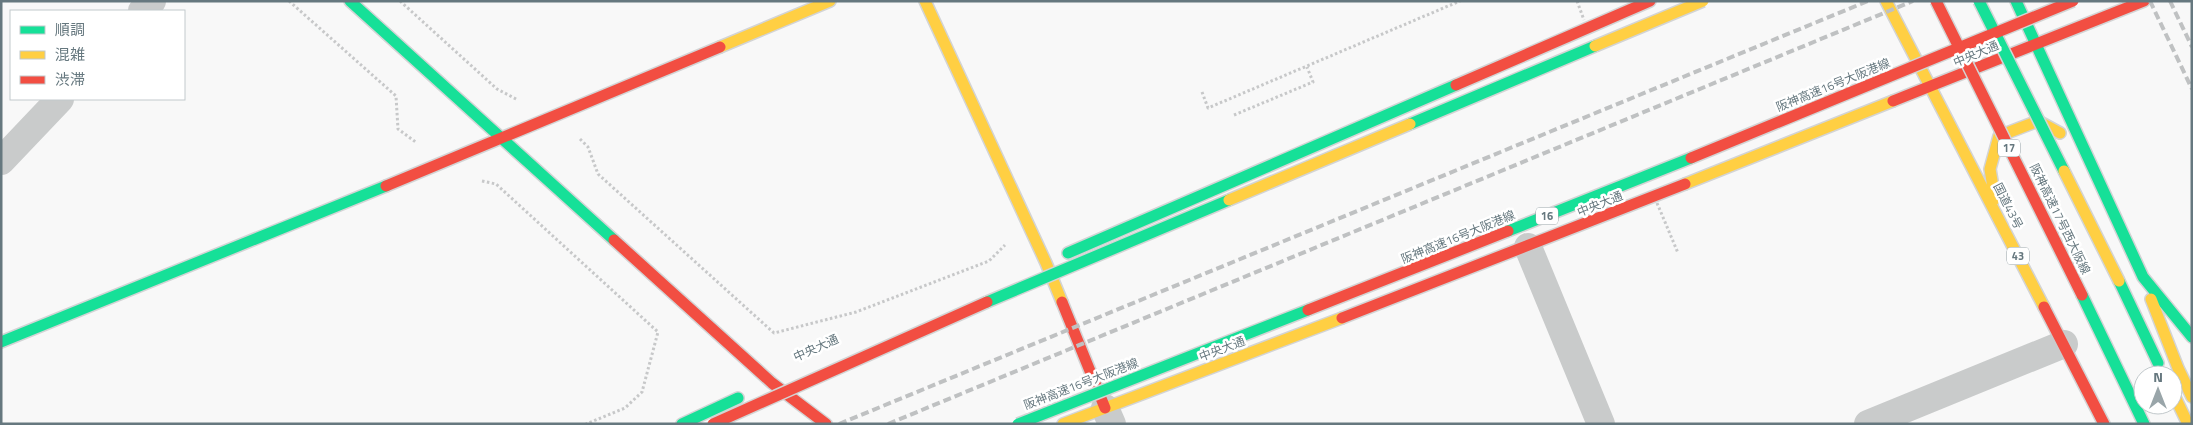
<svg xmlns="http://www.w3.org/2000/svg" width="2193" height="425" viewBox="0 0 2193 425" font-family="'Titillium Web','Noto Sans JP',sans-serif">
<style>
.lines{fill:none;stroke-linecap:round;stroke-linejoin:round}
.fast-casing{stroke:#d3d4d5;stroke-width:14}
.slow-casing{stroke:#d3d4d5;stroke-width:14}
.jam-casing{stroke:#d3d4d5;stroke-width:14}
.path{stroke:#c7c8c9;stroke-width:3;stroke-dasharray:2.5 2.5;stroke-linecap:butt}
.street{stroke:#c9cbcb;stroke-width:28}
.fast{stroke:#16e098;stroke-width:11}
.slow{stroke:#ffcf43;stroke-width:11}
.jam{stroke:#f24e42;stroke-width:11}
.rail{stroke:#bfc1c2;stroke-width:4;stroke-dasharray:8 4;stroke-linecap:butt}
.fast-bridge-casing{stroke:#d3d4d4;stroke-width:14;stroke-linecap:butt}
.slow-bridge-casing{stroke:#d3d4d4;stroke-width:14;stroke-linecap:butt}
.jam-bridge-casing{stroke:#d3d4d4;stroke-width:14;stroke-linecap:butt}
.path-bridge{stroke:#c7c8c9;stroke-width:3;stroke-dasharray:2.5 2.5;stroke-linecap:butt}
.fast-bridge{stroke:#16e098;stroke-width:11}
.slow-bridge{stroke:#ffcf43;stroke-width:11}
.jam-bridge{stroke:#f24e42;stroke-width:11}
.labels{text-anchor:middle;stroke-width:5;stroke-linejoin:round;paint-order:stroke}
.shield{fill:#fff;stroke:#94a0a5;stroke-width:1}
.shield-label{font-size:11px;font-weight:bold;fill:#66787f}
.street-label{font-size:12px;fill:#66787f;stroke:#fff}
</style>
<rect width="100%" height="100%" fill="#f8f8f8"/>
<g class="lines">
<g class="fast-casing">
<path id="fast" d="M350 1 614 240
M2016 1 2143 277 2192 337
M1068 253 1456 85
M2119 281 2158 363
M2082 295 2144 424
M1 342 386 186
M682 424 738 398"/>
</g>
<g class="slow-casing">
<path id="slow" d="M925 1 1046 263 1062 302
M1886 1 2044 307
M720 47 830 1
M1685 184 1893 101
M1995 199 1990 169 1999 136 2038 121 2060 133
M2151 299 2178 368 2192 397
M2173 393 2188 424
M1063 424 1342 318"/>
</g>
<g class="jam-casing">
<path id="jam" d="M1456 85 1650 1
M1893 101 2144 1
M386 186 720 47
M614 240 772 383 826 424
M1062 302 1105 408
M2044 307 2104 424
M1342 318 1685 184"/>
</g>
<path class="path" d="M289 1 396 96 398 129 417 143
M400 1 497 89 518 100
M1202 92 1208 108 1460 1
M1234 115 1313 82 1307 67
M580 139 588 147 598 174 774 333 856 312 989 261 1005 245
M482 181 496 184 658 332 642 392 625 408 586 424"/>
<path class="street" d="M142 11 152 1
M1 161 60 99
M1528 247 1601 424
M1105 408 1112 424
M1868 424 2064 344"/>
<use href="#fast" class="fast"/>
<use href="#slow" class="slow"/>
<use href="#jam" class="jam"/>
<path class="rail" d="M2150 1 2192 89
M2170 1 2192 47
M839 424 1868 1
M888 424 1913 1"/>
<g class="fast-bridge-casing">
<path id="fast-bridge" d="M1979 1 2064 171
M1410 124 1595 46
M1508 231 1691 158
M987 302 1229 200
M1018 424 1308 310"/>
</g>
<g class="slow-bridge-casing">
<path id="slow-bridge" d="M1595 46 1703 1
M2064 171 2119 281
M1229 200 1410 124"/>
</g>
<g class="jam-bridge-casing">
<path id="jam-bridge" d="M1936 1 2082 295
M1691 158 2073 1
M1308 310 1508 231
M713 424 987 302"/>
</g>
<path class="path-bridge" d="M1577 1 1584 20
M1657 203 1678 253"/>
<use href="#fast-bridge" class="fast-bridge"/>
<use href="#slow-bridge" class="slow-bridge"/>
<use href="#jam-bridge" class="jam-bridge"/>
</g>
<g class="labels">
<g class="shield">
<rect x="1998" y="139.5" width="22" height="17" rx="4"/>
<rect x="1536" y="207.5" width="22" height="17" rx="4"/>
<rect x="2007" y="247.5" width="22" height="17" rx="4"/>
</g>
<g class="shield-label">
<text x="2009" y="152">17</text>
<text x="1547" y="220">16</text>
<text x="2018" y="260">43</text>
</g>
<g class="street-label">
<text transform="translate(1976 54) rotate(-23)" y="4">中央大通</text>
<text transform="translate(1833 85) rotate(-22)" y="4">阪神高速16号大阪港線</text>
<text transform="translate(1600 204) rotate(-22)" y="4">中央大通</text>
<text transform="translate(2008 206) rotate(63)" y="4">国道43号</text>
<text transform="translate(2060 219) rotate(64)" y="4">阪神高速17号西大阪線</text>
<text transform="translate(1458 237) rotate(-22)" y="4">阪神高速16号大阪港線</text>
<text transform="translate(816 348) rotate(-24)" y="4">中央大通</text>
<text transform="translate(1222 349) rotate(-21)" y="4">中央大通</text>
<text transform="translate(1081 384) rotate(-21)" y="4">阪神高速16号大阪港線</text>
</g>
</g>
<rect width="2193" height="425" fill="none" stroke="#66787f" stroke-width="5"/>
<rect x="10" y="10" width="175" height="90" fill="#ffffff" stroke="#c2c9cc"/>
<rect x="20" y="26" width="25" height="8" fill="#16e098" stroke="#c2c9cc"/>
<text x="55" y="35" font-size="15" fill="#66787f">順調</text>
<rect x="20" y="51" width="25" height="8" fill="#ffcf43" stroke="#c2c9cc"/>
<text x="55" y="60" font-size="15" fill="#66787f">混雑</text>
<rect x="20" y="76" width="25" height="8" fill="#f24e42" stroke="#c2c9cc"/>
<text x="55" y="85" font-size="15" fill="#66787f">渋滞</text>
<g transform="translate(2158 390)"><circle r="24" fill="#ffffff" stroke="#c2c9cc"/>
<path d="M0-4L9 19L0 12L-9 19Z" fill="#99a5a9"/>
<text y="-8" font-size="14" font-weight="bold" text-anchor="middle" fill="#66787f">N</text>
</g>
</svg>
